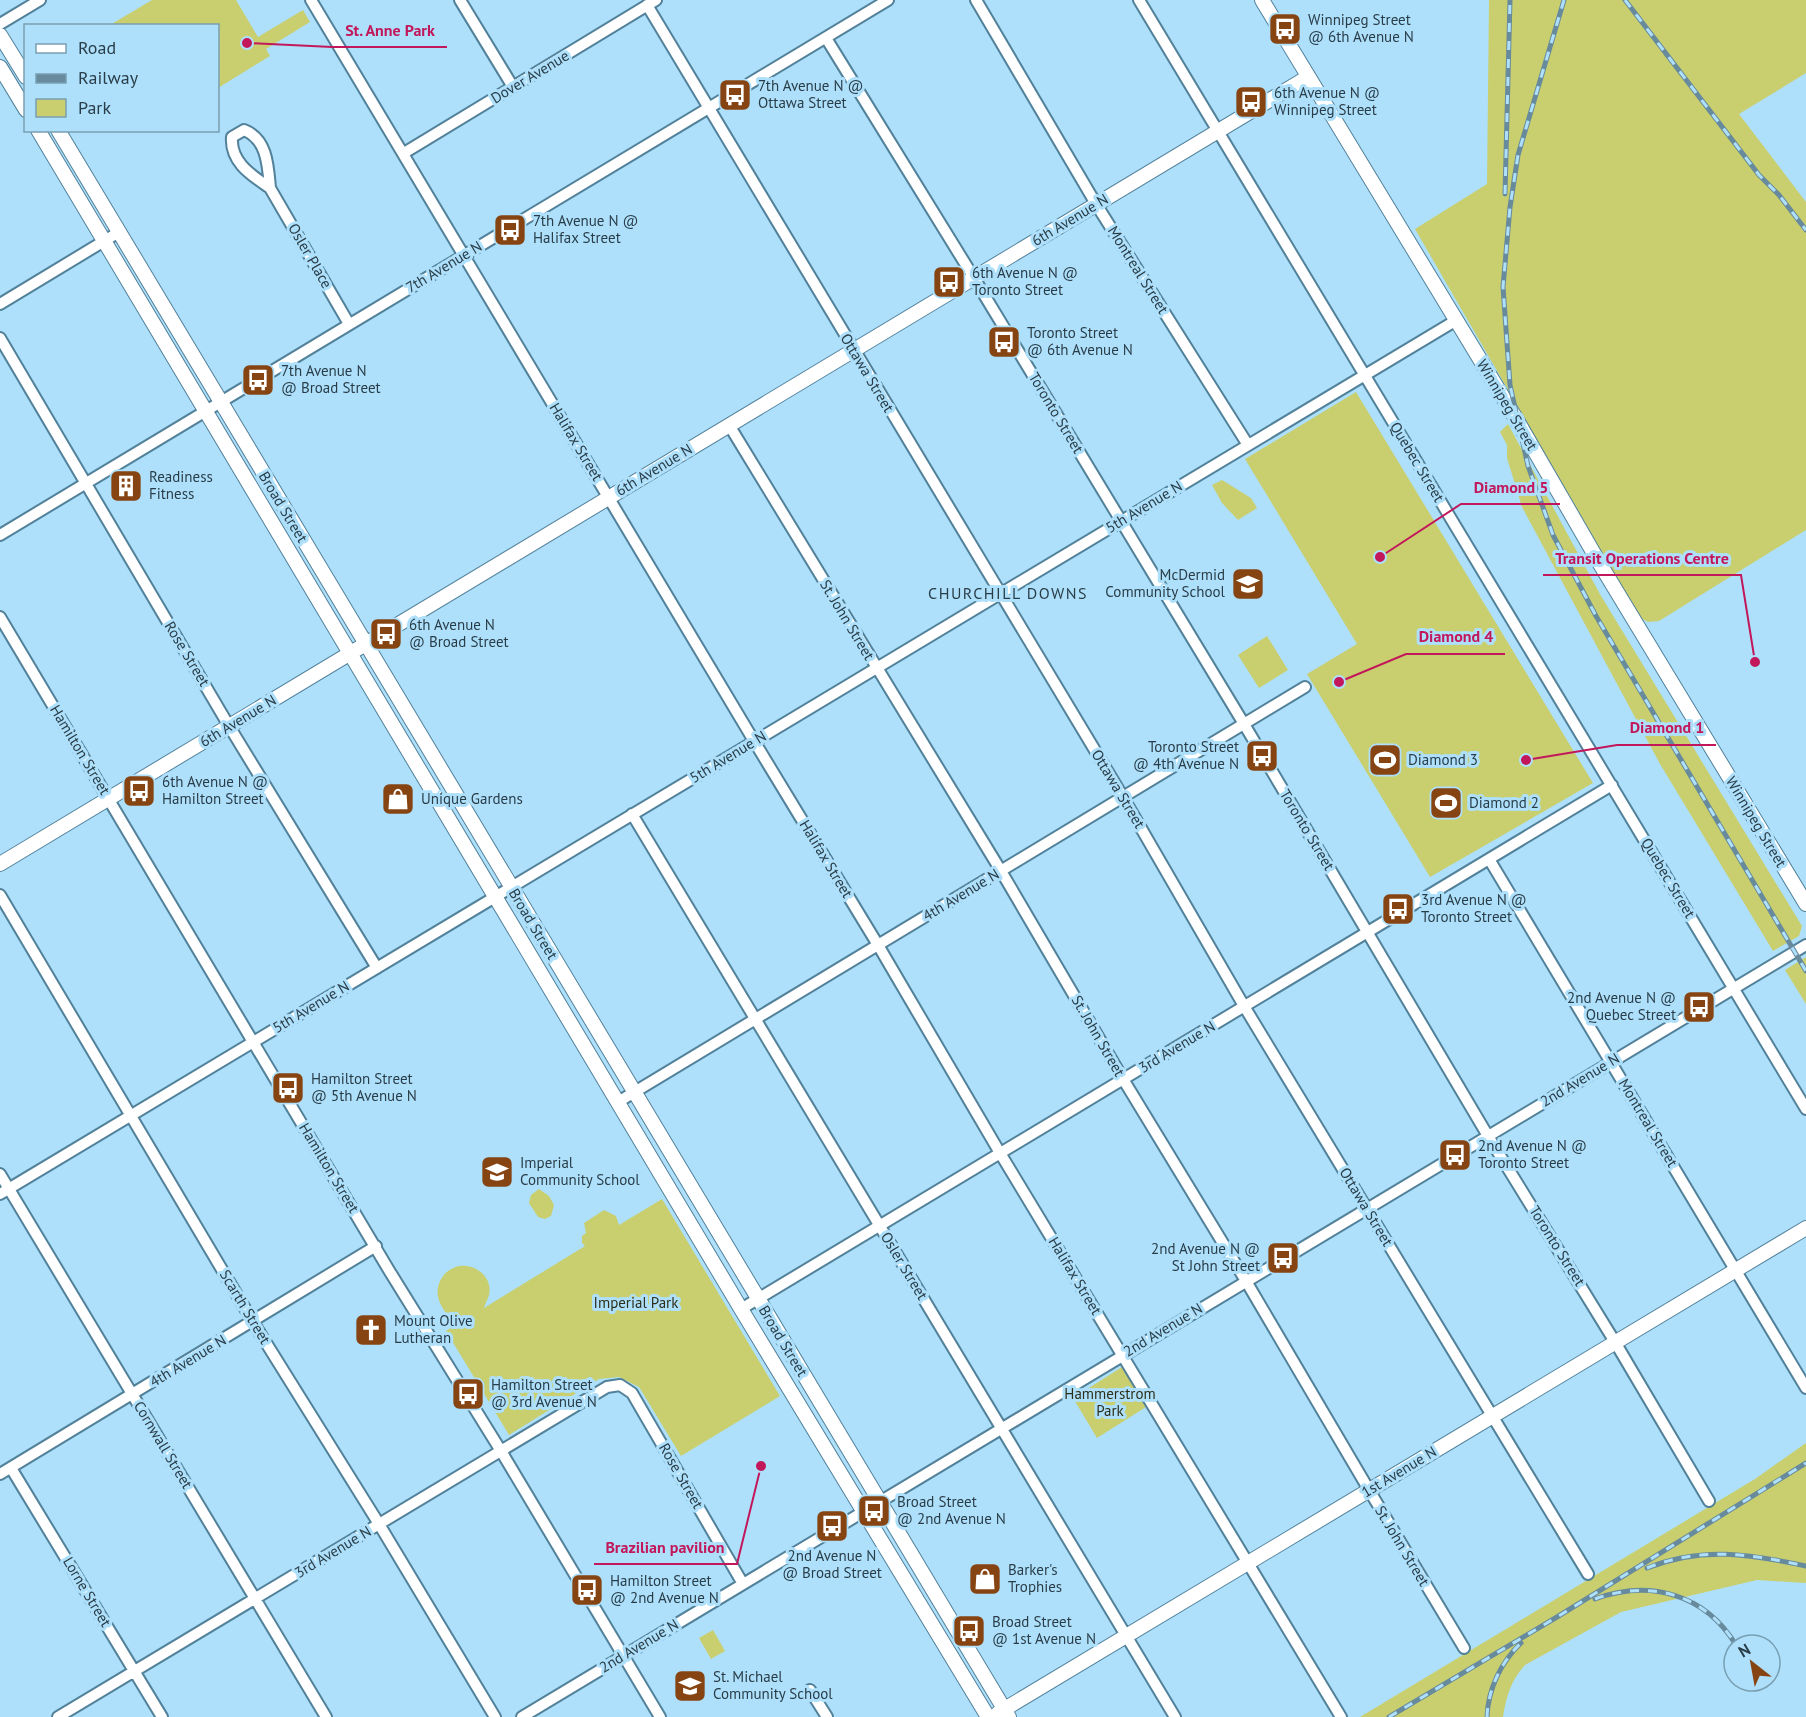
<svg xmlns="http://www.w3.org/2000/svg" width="1806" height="1717" viewBox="0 0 1806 1717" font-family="'PT Sans',sans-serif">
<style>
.green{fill:#c9cf6e}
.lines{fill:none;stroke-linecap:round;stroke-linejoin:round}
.street-casing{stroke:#52819a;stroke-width:14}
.secondary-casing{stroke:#52819a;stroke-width:16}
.street{stroke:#fff;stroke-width:10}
.secondary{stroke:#fff;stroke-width:14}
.rail-casing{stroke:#688a9d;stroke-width:5}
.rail{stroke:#aee0fb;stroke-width:3;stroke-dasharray:9;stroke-linecap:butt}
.labels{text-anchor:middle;stroke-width:6;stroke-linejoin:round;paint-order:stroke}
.poi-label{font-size:15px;fill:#293d48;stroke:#aee0fb;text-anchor:start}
.street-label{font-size:15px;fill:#293d48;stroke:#aee0fb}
.park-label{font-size:15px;fill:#2d2e19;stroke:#aee0fb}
.neighbourhood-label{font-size:16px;letter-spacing:1.5px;fill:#293d48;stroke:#aee0fb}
.leader{fill:none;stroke:#c2185b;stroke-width:2}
.callout-dot{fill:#c2185b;stroke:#aee0fb;stroke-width:2}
.callout-label{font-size:16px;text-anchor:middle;font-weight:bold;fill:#c2185b;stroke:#aee0fb;stroke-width:6;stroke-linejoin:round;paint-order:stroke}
</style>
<rect width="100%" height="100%" fill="#aee0fb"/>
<path class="green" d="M152 0H236L258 37 303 10 310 22 266 49 270 56 218 88V26L110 25Z
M1489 0H1806V73L1739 114 1806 202V530L1659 621 1648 622 1640 618 1415 229 1487 184Z
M1356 392 1593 783 1430 877 1307 674 1357 644 1245 459Z
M1508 424 1601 596 1802 926 1799 936 1773 951 1660 764 1522 507 1507 458V445L1500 432Z
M1222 480 1251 498 1257 508 1238 520 1222 503 1212 485Z
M1267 636 1288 670 1259 688 1238 655Z
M1806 957V1004L1785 970Z
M539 1189 549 1196 554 1205 551 1216 545 1219 538 1217 529 1203 531 1195Z
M662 1199 780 1396 681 1456 639 1387 619 1377 599 1379 509 1435 446 1331 458 1323C451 1321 446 1314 442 1307 437 1298 436 1290 440 1281 456 1251 495 1270 489 1295 488 1299 485 1304 484 1308L585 1246 582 1243V1236L586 1233 584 1223 604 1210 616 1216 619 1225Z
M1122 1367 1146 1407 1097 1438 1073 1398Z
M1806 1443V1583L1757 1580 1621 1612 1525 1665C1511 1680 1506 1697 1503 1717H1360L1755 1479Z
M713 1630 725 1651 711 1659 699 1638Z"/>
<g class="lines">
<g class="street-casing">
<path id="street" d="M311 0 754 741 878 945 1000 1153 1341 1717
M460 0 513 87
M976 0 1096 204 1248 445
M1139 0 1806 1109
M647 5 1123 797 1244 1006 1588 1574
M0 24 40 0
M826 38 974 278 1244 724 1488 1136 1615 1342 1709 1501
M404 153 656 0
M270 188C251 175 230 162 232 137L244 130C267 139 268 165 270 188L349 324
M0 304 119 232
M0 338 229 726 377 968
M729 425 1001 871 1123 1079 1246 1281 1369 1490 1464 1648
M0 535 888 0
M0 617 390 1272 501 1451 660 1717
M632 814 1175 1717
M1489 859 1806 1388
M0 895 253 1322 379 1524 495 1717
M618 1102 1305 687
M0 1174 326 1717
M0 1194 1455 321
M741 1309 1612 785
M11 1468 162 1717
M0 1474 376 1246
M810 1690 827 1717
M58 1717 607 1387 620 1385 632 1393 743 1584
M522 1717 1806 945"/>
</g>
<g class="secondary-casing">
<path id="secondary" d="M1262 0 1518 422 1600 564 1806 904
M0 35 26 77
M0 67 26 110
M38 130 741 1309 988 1717
M58 130 1009 1717
M0 864 1308 77
M998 1713 1806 1228"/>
</g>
<use href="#street" class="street"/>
<use href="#secondary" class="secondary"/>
<g class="rail-casing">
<path id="rail" d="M1564 0 1518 155 1510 207 1503 287 1510 385 1528 466 1553 535 1596 616 1806 971
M1625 0 1759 175 1779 195 1806 230
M1505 194 1510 0
M1647 1568C1702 1546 1750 1554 1806 1566
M1595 1599C1650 1579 1705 1594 1736 1645
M1389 1717 1557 1617 1806 1463
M1487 1717C1488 1689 1501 1662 1521 1643"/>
</g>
<use href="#rail" class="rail"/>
</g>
<defs>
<g id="bus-square" transform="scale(1.725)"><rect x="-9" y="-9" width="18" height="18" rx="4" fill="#874413" stroke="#aee0fb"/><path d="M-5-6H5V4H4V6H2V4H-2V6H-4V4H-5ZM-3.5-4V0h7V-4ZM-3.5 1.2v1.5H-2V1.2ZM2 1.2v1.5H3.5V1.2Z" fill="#fff"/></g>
<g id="building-square" transform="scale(1.725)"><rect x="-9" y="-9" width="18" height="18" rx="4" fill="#874413" stroke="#aee0fb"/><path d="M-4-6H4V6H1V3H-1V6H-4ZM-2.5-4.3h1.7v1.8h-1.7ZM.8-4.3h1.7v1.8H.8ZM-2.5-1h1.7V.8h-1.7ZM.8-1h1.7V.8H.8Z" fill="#fff"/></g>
<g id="school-square" transform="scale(1.725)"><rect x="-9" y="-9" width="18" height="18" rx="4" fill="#874413" stroke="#aee0fb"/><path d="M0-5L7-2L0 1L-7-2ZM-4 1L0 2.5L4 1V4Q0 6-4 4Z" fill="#fff"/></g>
<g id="stadium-square" transform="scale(1.725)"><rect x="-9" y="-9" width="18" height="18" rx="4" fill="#874413" stroke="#aee0fb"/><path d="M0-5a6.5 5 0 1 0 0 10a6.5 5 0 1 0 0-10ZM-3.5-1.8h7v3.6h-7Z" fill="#fff"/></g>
<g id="shop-square" transform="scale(1.725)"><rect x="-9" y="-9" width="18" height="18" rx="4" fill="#874413" stroke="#aee0fb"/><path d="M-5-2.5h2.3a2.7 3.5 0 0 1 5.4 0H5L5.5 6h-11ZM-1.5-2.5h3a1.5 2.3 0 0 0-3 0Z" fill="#fff"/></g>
<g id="church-square" transform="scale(1.725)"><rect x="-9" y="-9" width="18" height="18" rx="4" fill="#874413" stroke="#aee0fb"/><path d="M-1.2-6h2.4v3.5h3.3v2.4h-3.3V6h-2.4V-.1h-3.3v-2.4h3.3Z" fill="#fff"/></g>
</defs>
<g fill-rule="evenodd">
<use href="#bus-square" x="1285" y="29"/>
<use href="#bus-square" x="735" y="95"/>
<use href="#bus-square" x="1251" y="102"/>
<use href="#bus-square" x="510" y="230"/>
<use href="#bus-square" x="949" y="282"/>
<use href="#bus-square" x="1004" y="342"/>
<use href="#bus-square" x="258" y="380"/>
<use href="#building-square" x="126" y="486"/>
<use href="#school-square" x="1248" y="584"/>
<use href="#bus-square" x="386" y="634"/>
<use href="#bus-square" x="1262" y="756"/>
<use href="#stadium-square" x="1385" y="760"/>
<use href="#bus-square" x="139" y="791"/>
<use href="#shop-square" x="398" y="799"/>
<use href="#stadium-square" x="1446" y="803"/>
<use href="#bus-square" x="1398" y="909"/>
<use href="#bus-square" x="1699" y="1007"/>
<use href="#bus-square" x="288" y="1088"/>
<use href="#bus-square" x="1455" y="1155"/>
<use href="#school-square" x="497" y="1172"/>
<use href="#bus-square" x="1283" y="1258"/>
<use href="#church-square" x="371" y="1330"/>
<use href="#bus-square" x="468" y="1394"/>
<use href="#bus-square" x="874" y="1511"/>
<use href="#bus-square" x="832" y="1526"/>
<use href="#shop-square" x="985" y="1579"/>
<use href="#bus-square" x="587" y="1590"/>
<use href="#bus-square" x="969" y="1631"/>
<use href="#school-square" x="690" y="1686"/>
</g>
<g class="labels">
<g class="poi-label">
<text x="1308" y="25">Winnipeg Street<tspan x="1308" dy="17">@ 6th Avenue N</tspan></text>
<text x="758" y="91">7th Avenue N @<tspan x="758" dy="17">Ottawa Street</tspan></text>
<text x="1274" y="98">6th Avenue N @<tspan x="1274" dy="17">Winnipeg Street</tspan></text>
<text x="533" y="226">7th Avenue N @<tspan x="533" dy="17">Halifax Street</tspan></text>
<text x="972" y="278">6th Avenue N @<tspan x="972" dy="17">Toronto Street</tspan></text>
<text x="1027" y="338">Toronto Street<tspan x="1027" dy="17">@ 6th Avenue N</tspan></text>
<text x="281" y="376">7th Avenue N<tspan x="281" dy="17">@ Broad Street</tspan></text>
<text x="149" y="482">Readiness<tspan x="149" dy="17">Fitness</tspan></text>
<text x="1225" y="580" text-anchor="end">McDermid<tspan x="1225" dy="17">Community School</tspan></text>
<text x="409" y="630">6th Avenue N<tspan x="409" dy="17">@ Broad Street</tspan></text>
<text x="1239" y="752" text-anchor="end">Toronto Street<tspan x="1239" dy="17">@ 4th Avenue N</tspan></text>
<text x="1408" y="765">Diamond 3</text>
<text x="162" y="787">6th Avenue N @<tspan x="162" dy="17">Hamilton Street</tspan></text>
<text x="421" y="804">Unique Gardens</text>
<text x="1469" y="808">Diamond 2</text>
<text x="1421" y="905">3rd Avenue N @<tspan x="1421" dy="17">Toronto Street</tspan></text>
<text x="1676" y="1003" text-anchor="end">2nd Avenue N @<tspan x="1676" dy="17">Quebec Street</tspan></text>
<text x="311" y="1084">Hamilton Street<tspan x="311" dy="17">@ 5th Avenue N</tspan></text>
<text x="1478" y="1151">2nd Avenue N @<tspan x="1478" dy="17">Toronto Street</tspan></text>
<text x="520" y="1168">Imperial<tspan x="520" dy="17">Community School</tspan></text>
<text x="1260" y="1254" text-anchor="end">2nd Avenue N @<tspan x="1260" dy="17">St John Street</tspan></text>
<text x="394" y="1326">Mount Olive<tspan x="394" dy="17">Lutheran</tspan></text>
<text x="491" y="1390">Hamilton Street<tspan x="491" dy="17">@ 3rd Avenue N</tspan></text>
<text x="897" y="1507">Broad Street<tspan x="897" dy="17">@ 2nd Avenue N</tspan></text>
<text x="832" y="1561" text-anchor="middle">2nd Avenue N<tspan x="832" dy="17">@ Broad Street</tspan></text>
<text x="1008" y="1575">Barker's<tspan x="1008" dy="17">Trophies</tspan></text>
<text x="610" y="1586">Hamilton Street<tspan x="610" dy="17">@ 2nd Avenue N</tspan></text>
<text x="992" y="1627">Broad Street<tspan x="992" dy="17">@ 1st Avenue N</tspan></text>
<text x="713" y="1682">St. Michael<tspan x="713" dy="17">Community School</tspan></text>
</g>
<g class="street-label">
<text transform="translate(530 77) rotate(-31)" y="5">Dover Avenue</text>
<text transform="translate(1070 220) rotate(-31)" y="5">6th Avenue N</text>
<text transform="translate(310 256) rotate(60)" y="5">Osler Place</text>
<text transform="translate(444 267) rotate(-31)" y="5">7th Avenue N</text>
<text transform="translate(1138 270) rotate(58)" y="5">Montreal Street</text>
<text transform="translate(867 373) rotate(59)" y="5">Ottawa Street</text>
<text transform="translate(1507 405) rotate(59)" y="5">Winnipeg Street</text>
<text transform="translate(1056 413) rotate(59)" y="5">Toronto Street</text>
<text transform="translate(576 442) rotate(59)" y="5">Halifax Street</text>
<text transform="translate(1417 462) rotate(59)" y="5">Quebec Street</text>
<text transform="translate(654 470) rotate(-31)" y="5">6th Avenue N</text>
<text transform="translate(283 507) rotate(59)" y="5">Broad Street</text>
<text transform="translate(1144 507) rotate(-31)" y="5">5th Avenue N</text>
<text transform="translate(847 620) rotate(59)" y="5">St. John Street</text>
<text transform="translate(187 654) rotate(59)" y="5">Rose Street</text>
<text transform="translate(238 721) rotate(-31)" y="5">6th Avenue N</text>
<text transform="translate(80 750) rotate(59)" y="5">Hamilton Street</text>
<text transform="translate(728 757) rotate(-31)" y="5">5th Avenue N</text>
<text transform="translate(1118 789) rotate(59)" y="5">Ottawa Street</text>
<text transform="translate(1756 822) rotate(59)" y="5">Winnipeg Street</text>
<text transform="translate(1307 830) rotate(59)" y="5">Toronto Street</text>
<text transform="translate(826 859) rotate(59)" y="5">Halifax Street</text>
<text transform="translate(1668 878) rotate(59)" y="5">Quebec Street</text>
<text transform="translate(961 895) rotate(-31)" y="5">4th Avenue N</text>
<text transform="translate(533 924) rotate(59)" y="5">Broad Street</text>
<text transform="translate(311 1007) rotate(-31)" y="5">5th Avenue N</text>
<text transform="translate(1098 1036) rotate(60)" y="5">St. John Street</text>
<text transform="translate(1177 1047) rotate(-31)" y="5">3rd Avenue N</text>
<text transform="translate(1580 1080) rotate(-31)" y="5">2nd Avenue N</text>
<text transform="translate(1648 1123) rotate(59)" y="5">Montreal Street</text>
<text transform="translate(329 1168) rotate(59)" y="5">Hamilton Street</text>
<text transform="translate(1366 1207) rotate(59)" y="5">Ottawa Street</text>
<text transform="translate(1557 1246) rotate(58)" y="5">Toronto Street</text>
<text transform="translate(904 1266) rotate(59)" y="5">Osler Street</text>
<text transform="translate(1075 1276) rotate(59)" y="5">Halifax Street</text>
<text transform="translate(245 1307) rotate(59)" y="5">Scarth Street</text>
<text transform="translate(1163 1330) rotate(-31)" y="5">2nd Avenue N</text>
<text transform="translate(783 1341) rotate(59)" y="5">Broad Street</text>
<text transform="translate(188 1361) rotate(-31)" y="5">4th Avenue N</text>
<text transform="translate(163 1445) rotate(59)" y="5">Cornwall Street</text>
<text transform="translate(1399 1472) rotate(-31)" y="5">1st Avenue N</text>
<text transform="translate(681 1476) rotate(60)" y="5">Rose Street</text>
<text transform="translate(1402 1546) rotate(59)" y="5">St. John Street</text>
<text transform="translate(333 1552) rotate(-31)" y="5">3rd Avenue N</text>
<text transform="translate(87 1592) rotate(59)" y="5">Lorne Street</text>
<text transform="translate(639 1646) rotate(-31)" y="5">2nd Avenue N</text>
</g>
<g class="park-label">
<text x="636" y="1308">Imperial Park</text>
<text x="1110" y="1399">Hammerstrom<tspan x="1110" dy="17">Park</tspan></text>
</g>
<g class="neighbourhood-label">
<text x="1008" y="599">CHURCHILL DOWNS</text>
</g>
</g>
<path class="leader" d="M247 43L332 47H447M1380 557L1461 504H1560M1755 662L1741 575H1543M1339 682L1406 654H1505M1526 760L1617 745H1716M761 1466L737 1564H594"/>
<g class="callout-dot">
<circle cx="247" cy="43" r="6"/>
<circle cx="1380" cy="557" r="6"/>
<circle cx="1755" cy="662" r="6"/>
<circle cx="1339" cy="682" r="6"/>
<circle cx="1526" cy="760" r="6"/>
<circle cx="761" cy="1466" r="6"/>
</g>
<g class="callout-label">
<text x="390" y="36">St. Anne Park</text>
<text x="1511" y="493">Diamond 5</text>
<text x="1642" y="564">Transit Operations Centre</text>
<text x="1456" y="642">Diamond 4</text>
<text x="1667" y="733">Diamond 1</text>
<text x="665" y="1553">Brazilian pavilion</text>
</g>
<rect x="24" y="24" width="195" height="108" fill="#aee0fb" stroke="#799fb3" stroke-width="1.5"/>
<rect x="36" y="44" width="30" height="9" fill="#ffffff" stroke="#799fb3" stroke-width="1.5"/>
<text x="78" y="54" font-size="18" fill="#293d48">Road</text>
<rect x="36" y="74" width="30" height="9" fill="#688a9d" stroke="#799fb3" stroke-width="1.5"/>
<text x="78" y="84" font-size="18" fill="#293d48">Railway</text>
<rect x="36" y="99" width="30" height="18" fill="#c9cf6e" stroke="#799fb3" stroke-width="1.5"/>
<text x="78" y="114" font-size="18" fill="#293d48">Park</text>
<g transform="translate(1752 1663) rotate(329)"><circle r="28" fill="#aee0fb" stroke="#799fb3" stroke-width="1.5"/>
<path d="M0-4.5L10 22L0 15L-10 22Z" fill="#874413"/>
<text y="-9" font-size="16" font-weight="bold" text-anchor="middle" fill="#293d48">N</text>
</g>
</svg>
